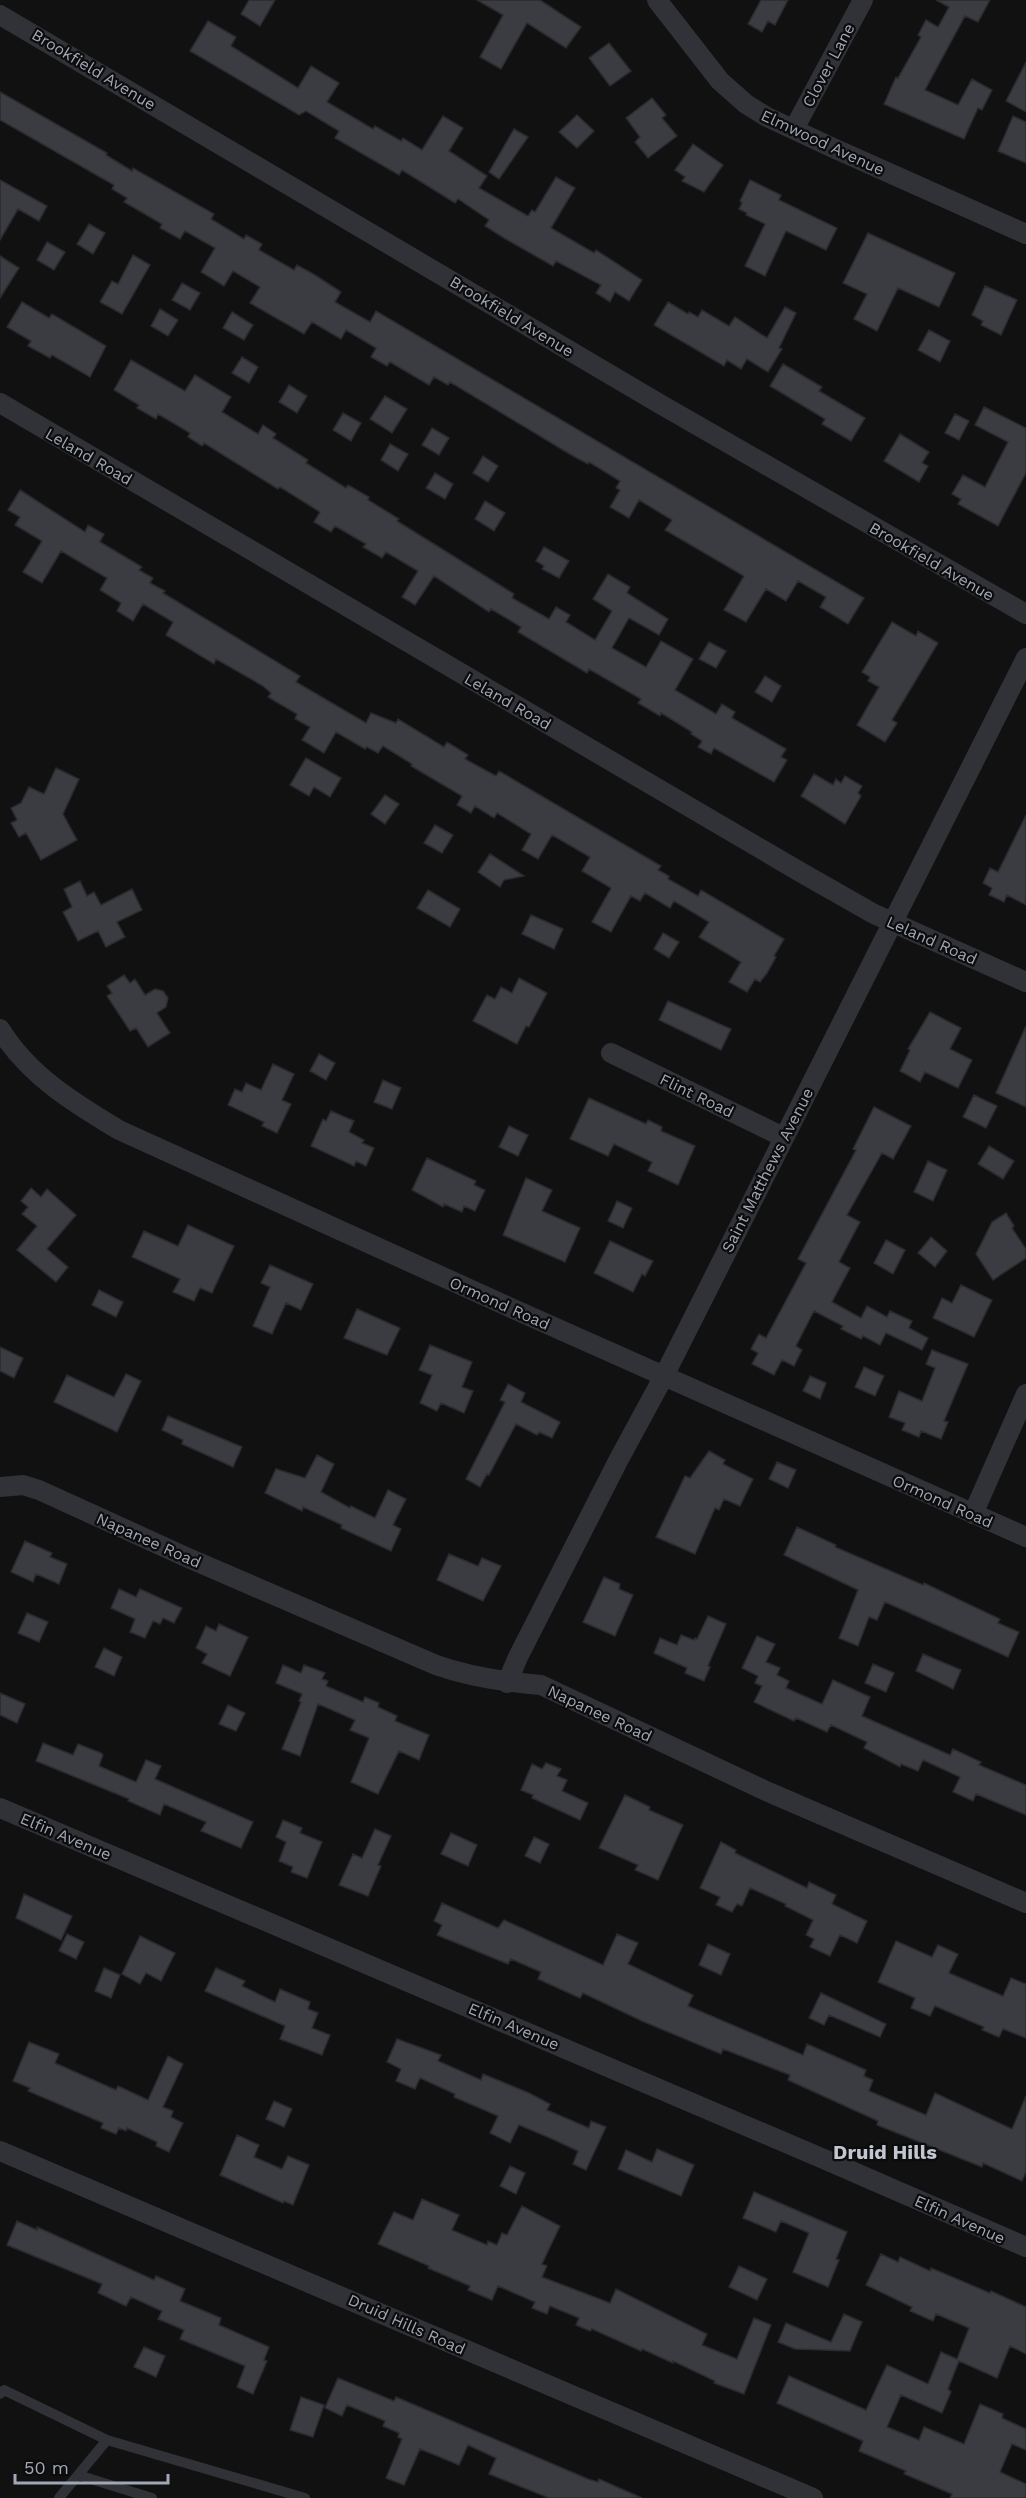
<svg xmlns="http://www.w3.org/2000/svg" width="1026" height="2498" viewBox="0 0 1026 2498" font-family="'Work Sans',sans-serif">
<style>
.building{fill:#3b3c42;stroke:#2a2a2f;stroke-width:1.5}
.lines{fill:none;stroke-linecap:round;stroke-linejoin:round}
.service{stroke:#313238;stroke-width:10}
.minor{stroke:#313238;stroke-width:20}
.labels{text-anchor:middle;stroke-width:4.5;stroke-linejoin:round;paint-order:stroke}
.street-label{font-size:16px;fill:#a0a7b5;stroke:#0c0c0d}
.quarter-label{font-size:20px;font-weight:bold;fill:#c2c6d0;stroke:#0c0c0d}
</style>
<rect width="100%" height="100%" fill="#111112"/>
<path class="building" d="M249 0H275L260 26 241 14Z
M477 0H540L581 27 566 48 527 23 501 69 480 57 503 15Z
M761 0H788L775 25 768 21 762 32 748 24Z
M936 0H990L978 22 965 16 925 90 958 105 972 79 992 90 982 110 978 108 964 139 884 104 896 77 898 78 921 37 918 35 926 20 938 27 949 7Z
M208 21 236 37 231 46 298 88 311 66 339 83 327 102 373 129 375 126 401 141 403 138 422 150 443 116 463 128 449 151 487 176 479 188 528 216 532 210 535 212 556 177 575 188 551 228 594 253 596 250 642 280 629 301 615 292 610 302 596 293 601 285 556 261 553 266 504 238 485 226 489 220 458 199 455 203 402 170 399 175 335 138 339 131 306 111 299 115 190 51Z
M609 43 631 71 610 86 589 58Z
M1026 62V112L1006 101Z
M0 92 107 153 106 155 132 171 133 168 214 214 211 219 244 239 246 235 262 244 259 250 294 270 297 265 315 275 341 292 335 302 370 322 376 311 864 598 848 624 820 607 826 597 798 581 786 601 766 589 746 622 724 610 744 576 665 530 672 520 639 500 629 518 610 507 620 490 616 488 620 481 589 462 588 464 573 456 450 382 448 385 434 377 429 385 390 362 387 366 371 357 376 348 346 330 341 339 312 322 304 334 250 303 260 287 233 271 224 286 201 272 215 248 185 231 180 239 160 228 162 224 124 202 127 198 112 189 114 185 0 120Z
M652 98 666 115 662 118 677 136 648 158 635 142 640 137 626 118Z
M577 115 594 131 577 148 559 132Z
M1013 116 1026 122V163L998 151Z
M514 129 528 137 499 179 489 172Z
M693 144 723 165 704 192 682 181 685 177 675 170Z
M0 180 47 206 39 221 18 209 0 240Z
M750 180 781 195 779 200 837 228 826 250 786 231 765 276 745 266 765 224 746 215 747 213 739 209 742 203 740 201Z
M89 224 105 233 93 254 77 244Z
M868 233 955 273 939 307 898 288 877 331 854 319 867 294 843 283Z
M47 242 65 252 54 270 37 260Z
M133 255 150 265 122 314 100 302 112 281 118 284Z
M0 256 19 268 0 298Z
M182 283 200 293 190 310 172 300Z
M985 286 1017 300 1001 335 981 325 983 321 972 315Z
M22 302 49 318 52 314 106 346 90 377 52 355 50 358 28 346 31 341 7 327Z
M668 302 688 314 689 312 698 317 702 310 729 326 735 317 767 338 785 307 796 313 779 348 782 349 768 372 747 359 741 369 727 360 724 366 654 325Z
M160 309 178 320 168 336 151 326Z
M232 312 253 325 244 340 223 328Z
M929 330 950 341 940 362 918 350Z
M242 357 258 367 249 383 232 373Z
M131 360 185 391 195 375 231 397 222 412 258 434 263 425 276 434 273 438 308 460 306 463 346 488 348 485 369 497 368 500 399 519 397 521 514 594 512 598 549 619 556 607 570 615 566 622 595 640 612 611 593 599 608 574 630 587 627 593 668 619 659 635 629 618 612 648 646 667 661 641 693 659 675 690 716 714 722 704 735 712 732 718 786 749 781 757 787 760 774 782 714 748 711 754 698 747 702 741 691 734 692 732 661 713 660 716 638 703 641 699 589 669 587 673 518 632 521 627 491 609 489 612 434 576 415 605 402 597 418 571 386 552 382 558 363 547 366 544 335 526 331 532 314 522 320 512 280 487 278 489 204 443 202 446 188 437 190 433 158 414 156 419 137 408 139 405 114 390Z
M783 364 822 387 819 391 865 418 851 441 822 424 825 419 770 386Z
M289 385 307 396 297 413 279 402Z
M385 396 407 409 392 433 370 419Z
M984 407 1026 428V473L998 526 958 504 961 499 952 494 963 475 985 487 1008 442 975 425Z
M343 413 361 423 351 441 333 430Z
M955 414 969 421 959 440 945 433Z
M432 428 449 438 439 455 422 445Z
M900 434 929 452 922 463 928 466 919 482 884 461Z
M390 444 408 454 398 471 381 460Z
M483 456 498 466 488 482 473 473Z
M435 473 453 484 445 499 426 488Z
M20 490 85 532 88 525 104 534 100 542 142 567 139 570 153 578 150 583 165 591 163 593 300 676 296 682 366 723 371 713 396 723 398 719 444 747 447 742 468 755 465 759 496 776 499 771 661 866 658 870 669 876 668 879 698 896 701 890 784 939 774 956 776 957 767 973 760 982 755 979 747 992 729 982 741 962 699 937 709 922 674 901 670 908 645 893 640 901 631 896 611 932 592 922 611 888 582 871 590 857 552 835 538 859 522 850 531 834 497 813 494 818 475 806 471 813 457 805 462 796 411 766 412 764 383 746 378 753 367 747 365 749 336 732 324 753 302 740 310 727 295 719 297 714 268 697 271 693 263 686 216 659 214 664 166 635 173 622 143 604 133 621 117 611 121 603 100 590 107 578 61 551 42 583 23 572 42 541 15 525 20 517 8 510Z
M485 501 505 513 494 531 475 519Z
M544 547 569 561 559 578 542 569 544 566 536 561Z
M892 622 916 636 918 631 938 643 892 720 897 723 885 742 857 725 879 687 868 681 870 677 862 672Z
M709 642 726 651 716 668 699 659Z
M765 676 781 686 772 702 755 692Z
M306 758 341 778 330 797 314 787 309 796 290 785Z
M56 768 79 779 63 814 77 840 41 860 26 833 19 837 11 823 17 820 11 808 21 803 29 787 44 794Z
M814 774 833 785 836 779 841 783 845 776 862 786 858 793 861 796 845 824 801 796Z
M385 795 399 804 385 824 371 814Z
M1026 815V905L1007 895 1004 902 989 895 992 888 983 883 990 868 998 872Z
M435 825 453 835 442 853 424 843Z
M490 854 524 876 504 880 500 887 478 872Z
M80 881 87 896 94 892 101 905 132 889 142 910 117 922 125 937 106 947 98 931 78 941 63 912 72 907 64 889Z
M428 890 460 909 450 927 417 908Z
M531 915 563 929 554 949 522 934Z
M663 933 679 942 669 958 654 949Z
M124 975 130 983 135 979 145 995 155 989 163 991 168 998 166 1007 157 1013 170 1033 148 1047 136 1028 130 1031 107 996 112 993 107 986Z
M519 978 547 993 529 1027 526 1026 517 1044 473 1021 487 995 495 999 501 987 512 993Z
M668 1001 731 1029 721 1050 659 1020Z
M930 1012 961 1028 950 1049 972 1060 958 1088 925 1072 920 1082 900 1071 910 1050 908 1049Z
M1026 1026V1107L996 1093Z
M319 1054 335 1063 326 1080 310 1071Z
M273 1064 294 1074 282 1100 291 1104 277 1133 262 1126 264 1122 228 1105 235 1089 242 1092 246 1083 261 1090Z
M383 1080 401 1088 392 1109 374 1102Z
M974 1095 997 1106 986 1128 963 1117Z
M589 1098 646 1124 648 1120 662 1127 661 1131 695 1146 678 1185 648 1171 652 1162 614 1144 608 1156 570 1139Z
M874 1107 911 1126 893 1159 882 1153 847 1215 860 1222 839 1262 850 1268 832 1302 861 1318 867 1306 887 1317 890 1311 912 1321 909 1328 928 1338 922 1350 886 1333 880 1345 863 1336 861 1339 841 1329 843 1326 814 1311 796 1346 802 1350 794 1366 782 1360 774 1375 752 1364 758 1353 751 1349 759 1334 766 1338 806 1263 798 1259 856 1150 853 1149Z
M331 1111 354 1121 349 1132 364 1140 362 1143 374 1148 366 1166 356 1161 354 1166 311 1146 323 1119 326 1121Z
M509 1126 528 1135 518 1156 499 1147Z
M989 1146 1014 1161 1003 1179 978 1164Z
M427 1158 476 1181 474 1185 485 1190 475 1211 464 1206 462 1212 444 1204 443 1207 412 1190Z
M928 1161 947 1170 933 1201 914 1192Z
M526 1178 552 1190 542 1211 580 1228 565 1262 503 1235Z
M31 1188 41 1197 47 1189 76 1215 47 1249 68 1267 56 1282 17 1250 37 1226 22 1214 28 1207 21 1201Z
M617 1201 632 1208 623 1228 608 1221Z
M1006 1213 1014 1226 1012 1228 1026 1249V1258L993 1280 976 1254 992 1222Z
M188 1225 234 1246 212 1293 200 1288 194 1301 173 1292 180 1279 132 1257 144 1231 178 1246Z
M931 1237 947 1251 935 1267 918 1253Z
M886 1240 905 1250 893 1274 874 1263Z
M610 1241 653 1261 645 1276 642 1274 633 1292 594 1273Z
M270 1265 313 1284 301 1310 286 1303 272 1334 253 1326 270 1287 261 1283Z
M961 1285 992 1300 974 1337 933 1318 942 1298 952 1303Z
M99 1290 123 1302 116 1317 92 1305Z
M357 1309 400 1328 387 1355 344 1338Z
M430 1345 472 1362 462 1387 473 1391 464 1413 441 1403 437 1411 420 1403 432 1375 419 1370Z
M0 1347 23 1358 14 1378 0 1371Z
M932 1350 968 1364 944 1421 948 1422 941 1439 921 1431 919 1437 902 1430 905 1423 889 1417 899 1391 922 1401 935 1368 926 1364Z
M864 1367 884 1376 875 1396 855 1387Z
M126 1374 141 1381 117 1432 54 1402 67 1375 114 1397Z
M810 1376 826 1383 820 1399 803 1391Z
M508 1384 525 1393 521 1402 560 1422 552 1438 539 1432 537 1435 516 1424 489 1475 487 1474 480 1487 466 1479 505 1402 500 1400Z
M168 1416 242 1447 233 1467 182 1444 183 1440 162 1430Z
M709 1451 725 1460 723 1464 753 1479 740 1506 724 1499 719 1510 715 1508 695 1554 656 1537 685 1476 690 1478Z
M317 1455 334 1464 321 1492 350 1508 351 1506 375 1518 388 1490 406 1499 393 1525 401 1529 391 1551 341 1528 342 1525 303 1507 302 1511 265 1493 276 1469 305 1478Z
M777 1462 796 1470 788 1488 769 1479Z
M797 1527 836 1545 835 1547 923 1585 924 1583 1000 1619 998 1623 1019 1632 1008 1657 885 1602 877 1620 869 1617 858 1646 839 1638 858 1590 784 1555Z
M25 1541 52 1553 50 1557 67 1564 59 1584 36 1574 33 1582 11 1572Z
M449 1554 478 1566 482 1558 501 1566 483 1601 437 1580Z
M604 1577 620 1584 619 1589 633 1595 615 1636 583 1622Z
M119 1589 136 1597 140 1589 182 1608 174 1623 163 1618 160 1624 153 1621 145 1638 130 1632 135 1619 111 1608Z
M27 1613 48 1622 39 1642 18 1633Z
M708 1616 726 1624 708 1666 710 1667 704 1681 685 1673 687 1668 654 1653 660 1638 677 1645 681 1635 694 1640 695 1638 697 1639Z
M219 1624 248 1637 230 1676 202 1663 207 1654 196 1648 206 1626 216 1631Z
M757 1636 775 1644 766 1662 780 1668 777 1675 789 1681 786 1688 822 1704 833 1680 870 1697 862 1716 950 1755 953 1749 981 1762 979 1765 1026 1785V1815L976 1794 973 1801 953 1792 960 1777 923 1760 918 1771 901 1764 900 1767 864 1748 867 1742 831 1725 827 1732 796 1718 794 1721 754 1702 762 1686 755 1683 758 1676 742 1668Z
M104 1648 122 1657 114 1676 95 1667Z
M923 1654 961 1670 953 1689 916 1671Z
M873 1664 894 1673 886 1692 865 1683Z
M283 1665 301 1673 304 1665 325 1673 322 1679 328 1681 326 1686 363 1702 365 1697 379 1703 378 1707 397 1716 395 1721 429 1735 419 1760 399 1751 378 1794 351 1782 369 1738 350 1730 355 1720 318 1704 300 1756 282 1749 301 1702 299 1701 302 1694 276 1683Z
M0 1693 25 1704 17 1723 0 1715Z
M228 1705 245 1713 236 1731 219 1724Z
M43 1743 73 1755 78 1744 101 1753 103 1755 99 1766 136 1782 146 1760 161 1766 155 1779 253 1822 241 1848 201 1831 206 1822 164 1804 160 1815 128 1801 129 1799 36 1761Z
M546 1763 561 1769 557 1776 567 1780 562 1791 588 1803 580 1820 532 1798 533 1795 521 1790 532 1764 542 1769Z
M625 1795 650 1807 649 1810 683 1825 658 1880 635 1870 638 1865 599 1848Z
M283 1820 302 1828 300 1833 322 1842 307 1878 291 1872 293 1867 279 1861 286 1842 276 1837Z
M375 1829 391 1836 378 1865 381 1866 368 1896 339 1885 353 1854 362 1858Z
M451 1833 477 1845 468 1866 441 1854Z
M534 1837 549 1844 540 1863 525 1856Z
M721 1842 736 1850 735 1853 807 1888 809 1882 836 1895 832 1904 867 1921 857 1943 840 1935 830 1956 810 1947 814 1939 806 1935 813 1920 785 1906 786 1904 750 1888 742 1906 737 1904 732 1912 716 1905 720 1897 700 1888Z
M24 1894 72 1916 61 1940 16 1918Z
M442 1903 498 1928 504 1920 603 1965 617 1934 638 1943 628 1964 693 1995 688 2006 803 2055 807 2044 866 2070 864 2076 873 2080 869 2091 926 2115 935 2093 1012 2129 1026 2096V2172L1022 2181 983 2163 982 2167 877 2125 878 2121 788 2080 790 2075 723 2049 721 2054 642 2021 583 1993 580 1998 538 1979 541 1972 511 1959 508 1964 437 1935 442 1925 434 1921Z
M67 1934 84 1942 76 1959 59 1951Z
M140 1936 175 1953 161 1981 146 1973 140 1984 122 1974Z
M896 1941 932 1957 938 1945 958 1954 949 1973 1003 1996 1011 1978 1026 1984V2038L1003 2029 999 2037 982 2030 984 2027 935 2006 930 2016 911 2008 915 1998 878 1982Z
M708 1944 730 1954 721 1975 699 1965Z
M104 1968 120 1975 111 1998 95 1991Z
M216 1968 245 1981 242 1986 275 2002 280 1989 310 2002 308 2009 318 2013 312 2028 330 2035 322 2055 280 2039 285 2026 205 1991Z
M821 1993 886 2024 880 2037 829 2015 824 2025 809 2018Z
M397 2039 441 2055 438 2061 481 2080 483 2074 529 2093 550 2104 547 2110 589 2128 591 2121 606 2127 586 2170 573 2164 578 2151 550 2138 519 2125 510 2143 490 2133 498 2116 454 2097 455 2094 420 2078 415 2089 396 2081 401 2069 387 2062Z
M29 2042 59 2054 55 2063 116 2090 118 2086 148 2100 168 2056 183 2064 163 2107 173 2111 171 2117 183 2123 169 2152 156 2146 157 2142 127 2128 126 2131 119 2128 116 2134 101 2128 103 2123 28 2091 30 2088 13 2081Z
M274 2101 292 2109 284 2127 266 2119Z
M237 2135 259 2145 254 2157 282 2169 288 2156 309 2165 293 2205 284 2201 283 2203 220 2175Z
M657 2149 694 2165 681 2196 618 2169 626 2150 652 2162Z
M510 2166 525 2173 516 2194 500 2186Z
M754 2192 847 2232 836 2259 839 2260 828 2287 793 2272 809 2233 781 2221 776 2232 743 2218Z
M422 2199 459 2215 452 2230 487 2245 488 2241 497 2245 502 2233 507 2235 522 2206 560 2226 542 2264 547 2266 542 2277 610 2303 616 2289 707 2334 702 2345 737 2359 754 2318 771 2325 744 2394 714 2383 715 2381 673 2361V2363L642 2349 641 2351 592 2329 590 2331 576 2325 579 2318 550 2306 547 2314 532 2308 535 2302 498 2286 492 2300 468 2290 470 2286 428 2268 429 2266 378 2244 394 2212 413 2220Z
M17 2221 37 2230V2227L154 2280 156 2276 185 2289 180 2301 221 2318 219 2325 269 2347 264 2360 267 2361 253 2394 237 2387 245 2366 180 2339 184 2330 158 2319 162 2311 131 2297 126 2306 98 2293 102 2284 7 2245Z
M881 2254 898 2262 900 2257 930 2271 931 2268 990 2293 991 2291 1026 2307V2354L1010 2346 997 2378 959 2361 948 2389 951 2392 942 2413 901 2395 887 2427 919 2440 924 2427 964 2444 980 2404 1003 2414 1002 2418 1026 2429V2450L1012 2444 1000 2472 1026 2484V2498H950L952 2494 904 2474 906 2471 859 2451 863 2441 777 2403 789 2376 866 2410 887 2365 928 2384 941 2352 957 2359 969 2328 936 2314 933 2321 910 2311 912 2307 866 2285Z
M739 2266 767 2279 757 2300 729 2287Z
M844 2314 862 2322 850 2351 795 2349 778 2342 786 2323 831 2342Z
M144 2347 165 2356 156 2377 134 2367Z
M338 2378 394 2401 396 2397 588 2479 598 2482 599 2479 642 2498H549L489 2474 496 2458 468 2445 459 2465 420 2449 404 2485 386 2478 402 2439 398 2437 399 2433 383 2426 385 2421 347 2405 342 2416 325 2408Z
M301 2397 324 2405 313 2437 290 2430Z"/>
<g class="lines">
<path class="service" d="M0 2394 4 2390 107 2440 305 2498
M78 2475 152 2498
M59 2498 107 2440"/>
<path class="minor" d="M657 0 720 81 746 104 767 117 831 147 1026 234
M0 15 660 404 1026 614
M794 129 863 0
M0 403 802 873 874 914 1026 982
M0 1029C28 1075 74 1103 119 1130L509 1307 1026 1537
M611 1053 783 1137
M0 1487 23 1485 39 1490 186 1557 436 1665C470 1677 504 1682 541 1685L766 1791 1026 1903
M973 1514 1026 1394
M507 1683 518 1657 619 1459 664 1376 1026 658
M0 1808 826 2160 1026 2247
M0 2151 813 2498"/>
</g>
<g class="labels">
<g class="street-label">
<text transform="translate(828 65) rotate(-62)" y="6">Clover Lane</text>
<text transform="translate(94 69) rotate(31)" y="6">Brookfield Avenue</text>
<text transform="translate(823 142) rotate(25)" y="6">Elmwood Avenue</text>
<text transform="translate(512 316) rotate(31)" y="6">Brookfield Avenue</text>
<text transform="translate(89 456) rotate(30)" y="6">Leland Road</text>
<text transform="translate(932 561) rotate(30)" y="6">Brookfield Avenue</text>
<text transform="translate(508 701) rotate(30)" y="6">Leland Road</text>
<text transform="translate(932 940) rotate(24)" y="6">Leland Road</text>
<text transform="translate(697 1095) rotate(26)" y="6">Flint Road</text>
<text transform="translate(767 1170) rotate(-63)" y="6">Saint Matthews Avenue</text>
<text transform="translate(500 1303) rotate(24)" y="6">Ormond Road</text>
<text transform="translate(943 1501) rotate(24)" y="6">Ormond Road</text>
<text transform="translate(149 1540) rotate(24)" y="6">Napanee Road</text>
<text transform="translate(600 1713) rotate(25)" y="6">Napanee Road</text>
<text transform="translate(66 1836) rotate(23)" y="6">Elfin Avenue</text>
<text transform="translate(514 2026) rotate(23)" y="6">Elfin Avenue</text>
<text transform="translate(960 2219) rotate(24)" y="6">Elfin Avenue</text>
<text transform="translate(407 2324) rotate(24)" y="6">Druid Hills Road</text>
</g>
<g class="quarter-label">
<text x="885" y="2159">Druid Hills</text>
</g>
</g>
<path d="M15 2474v9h153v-9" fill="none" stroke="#a0a7b5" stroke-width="3"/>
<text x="24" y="2474" font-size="18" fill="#a0a7b5" stroke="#0c0c0d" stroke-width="4.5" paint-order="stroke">50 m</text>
</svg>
